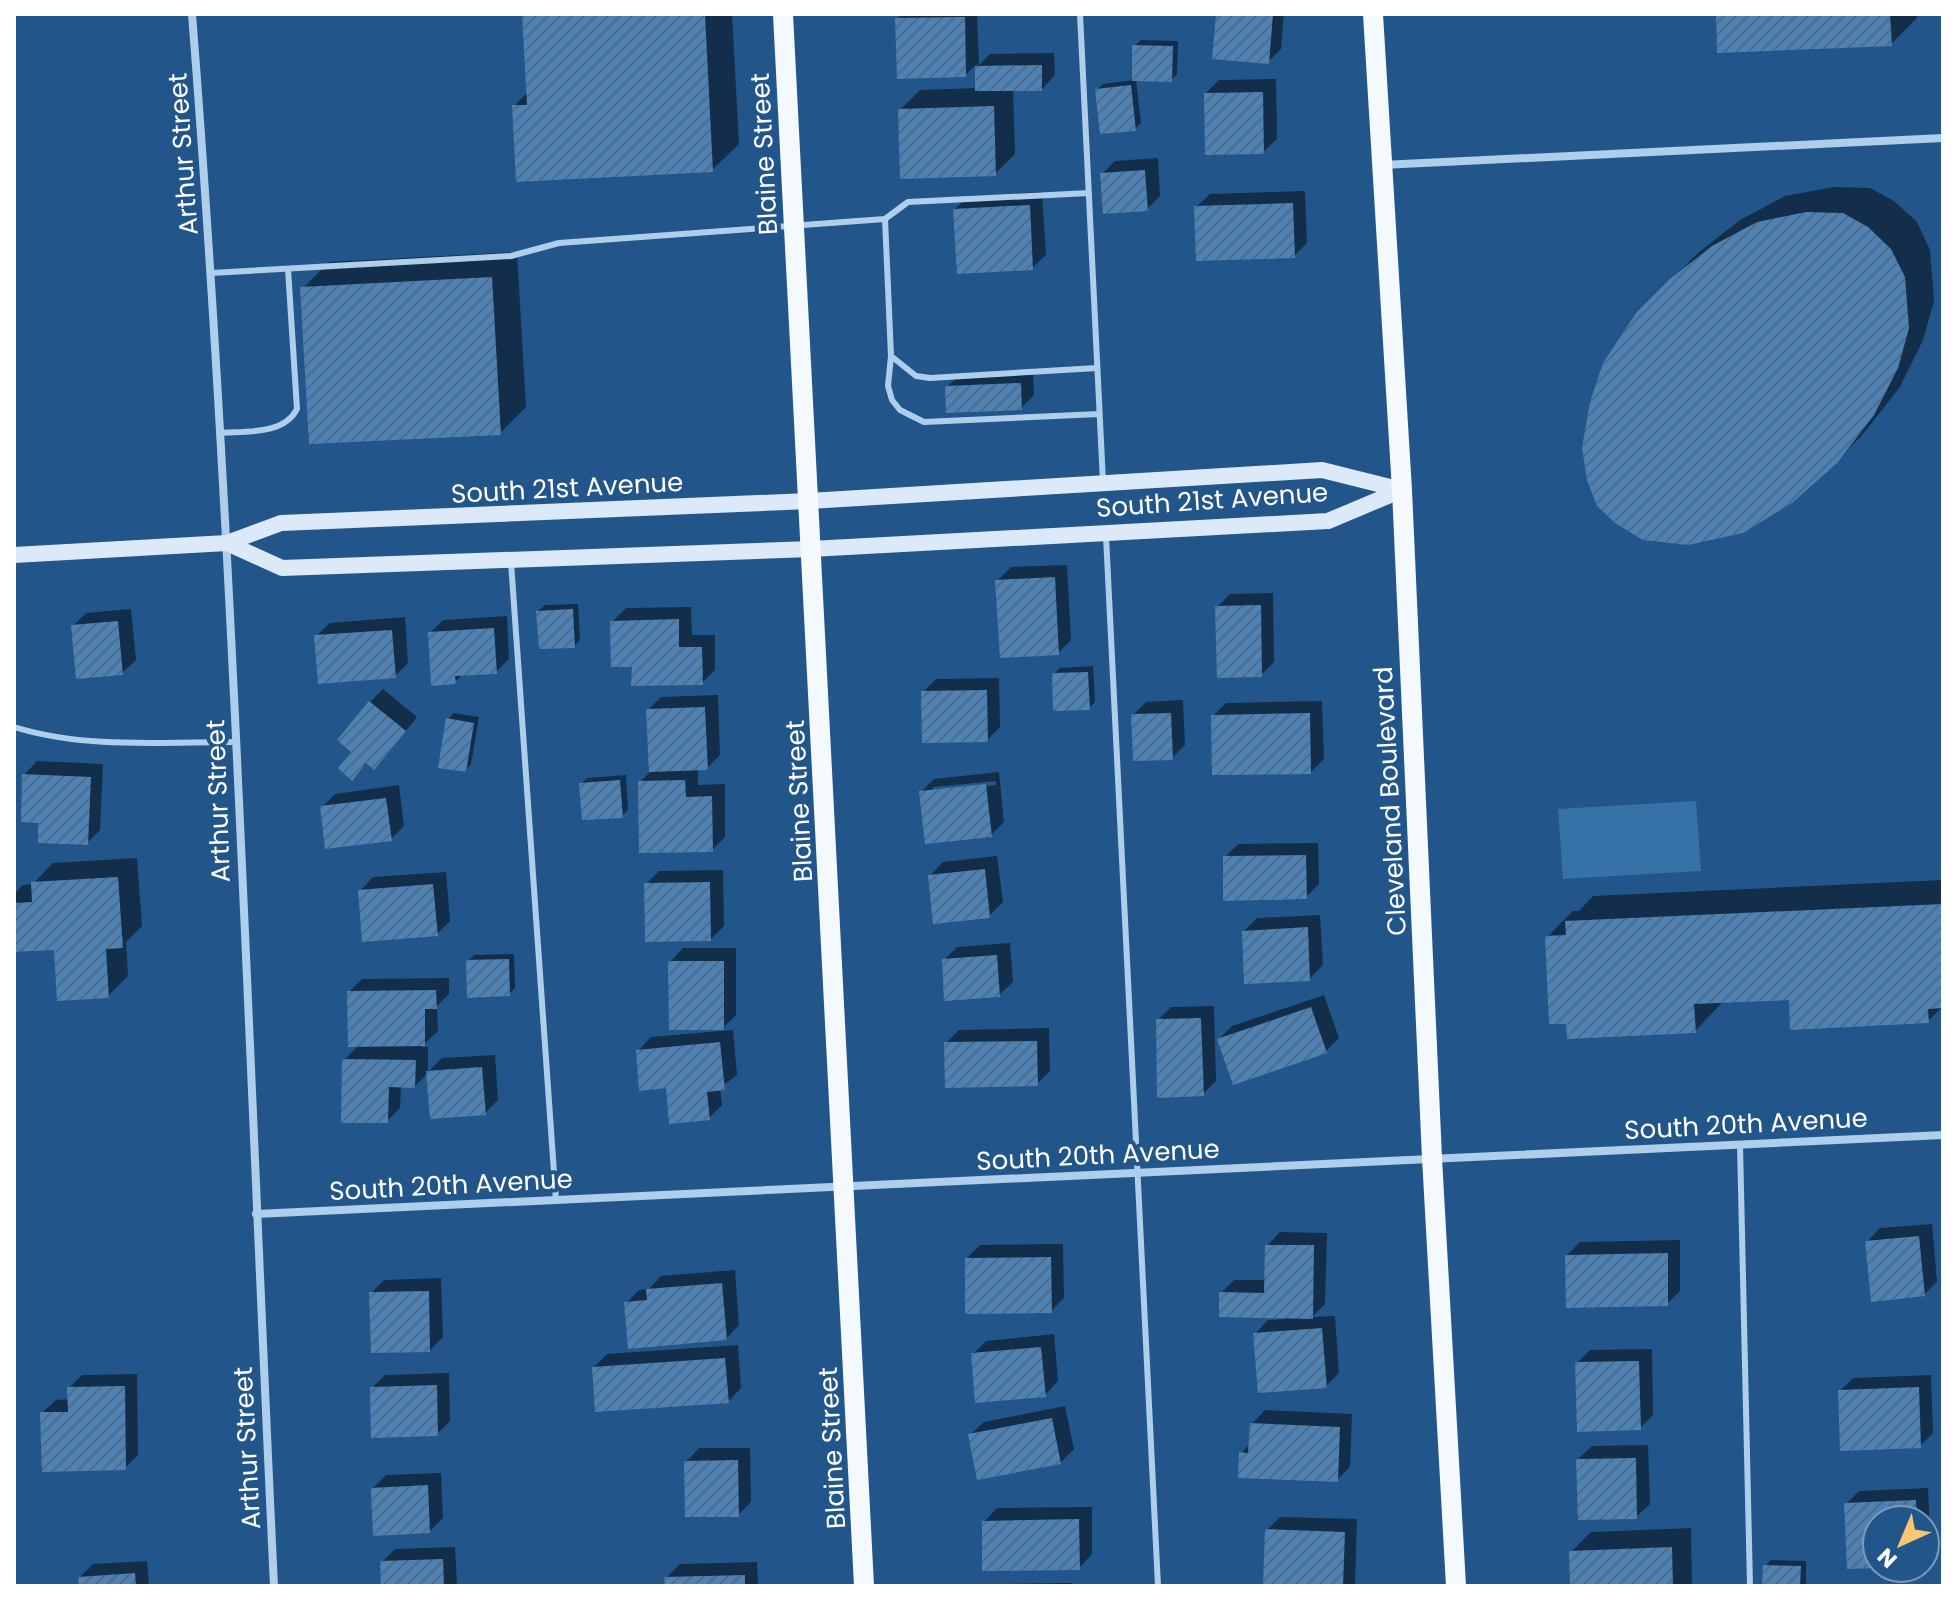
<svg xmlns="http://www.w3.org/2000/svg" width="1957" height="1600" viewBox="0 0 1957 1600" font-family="Poppins,sans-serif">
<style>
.park{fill:#3671a8}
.shadow{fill:#0007;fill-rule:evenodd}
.building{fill:url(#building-hatch)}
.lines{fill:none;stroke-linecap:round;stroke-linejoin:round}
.lane{stroke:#afceeb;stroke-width:6}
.street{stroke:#afceeb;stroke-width:8}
.secondary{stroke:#dbe9f8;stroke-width:16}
.primary{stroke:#f4f9fe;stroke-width:20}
.labels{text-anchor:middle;stroke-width:8;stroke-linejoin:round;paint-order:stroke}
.street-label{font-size:26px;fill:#fff;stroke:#22568b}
</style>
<defs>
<pattern id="building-hatch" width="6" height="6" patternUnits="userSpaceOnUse" patternTransform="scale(2)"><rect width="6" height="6" fill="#4f82b4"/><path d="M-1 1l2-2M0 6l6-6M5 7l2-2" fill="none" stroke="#4e6c8a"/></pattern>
</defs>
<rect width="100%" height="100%" fill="#22568b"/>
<path class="park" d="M1696 801 1701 871 1563 879 1558 809Z"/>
<path class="shadow" d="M524 14H732L739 144 712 170 514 106 528 92Z
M902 14H977L979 65 990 54 1054 53 1055 75 1042 89H1013L1015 154 995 174 900 110 920 90 977 88V64L965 75 897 19Z
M1218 14H1284L1281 49 1268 62Z
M1718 14H1917V18L1891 44Z
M1141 40 1178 41 1177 74 1171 80 1136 79 1141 123 1135 129 1097 90 1103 84 1134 80V46Z
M1276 79 1277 139 1263 152 1206 93 1219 80Z
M1158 158 1160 196 1147 209 1102 174 1115 161Z
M1834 187 1870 188 1894 201 1917 222 1930 250 1934 301 1923 340 1900 387 1863 434 1836 462 1638 314 1698 253 1740 220 1785 196Z
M1305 191 1307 243 1294 256 1196 207 1210 194Z
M1042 192 1046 255 1032 268 955 209 968 196Z
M517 252 526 407 500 433 303 288 329 262Z
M1033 371 1034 395 1021 408 947 387 960 374Z
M1067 565 1071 640 1058 653 997 581 1011 567Z
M1273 593 1274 662 1261 675 1217 607 1230 594Z
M578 604 580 640 574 646 538 611 545 605Z
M691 607 692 635H715V670L702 683 634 665 612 622 626 608Z
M131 609 136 660 122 673 73 626 86 613Z
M507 616 509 659 496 672 463 674 455 682 430 633 443 620Z
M405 617 408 663 395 676 316 636 330 623Z
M1093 666 1095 702 1089 708 1054 674 1060 668Z
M999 678 1000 727 987 740 923 692 936 679Z
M383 689 417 717 387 754 368 762 352 778 354 752 370 702Z
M718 695 720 755 707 768H698V785L725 784V837L712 850 640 782 651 771 648 710 661 697Z
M1183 700 1185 745 1172 758 1133 715 1146 702Z
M1322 701 1324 759 1311 772 1213 716 1226 703Z
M454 713 479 717 471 764 465 770 448 719Z
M37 761 103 764 100 830 87 843 24 775Z
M999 772 1004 822 991 835 921 792 934 779ZM996 781V785L933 792V787Z
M626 775 628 810 622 816 581 784 587 778Z
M399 785 404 826 391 839 322 807 335 794Z
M1318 843 1319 884 1306 897 1225 857 1238 844Z
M997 856 1003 902 989 916 930 876 943 862Z
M137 858 142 926 126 942 128 976 108 996 56 947 14 950V894L23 885 33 884 53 863Z
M723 870 724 926 711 939 646 884 659 871Z
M446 872 450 921 437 934 360 891 373 877Z
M1943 880V1006L1928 1021 1791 998 1721 1001V1004L1695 1031 1547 937 1573 911H1579L1593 896Z
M1320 915 1323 965 1309 979 1244 931 1257 918Z
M1010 943 1013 982 999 995 944 960 957 947Z
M683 948H736V1015L722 1029 670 962Z
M514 954 515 988 509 994 468 961 474 955Z
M449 978V994L437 1006 438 1031 421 1047H428V1072L442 1058 495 1055 498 1100 485 1113 429 1072 415 1086H401L400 1108 387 1121 344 1060 359 1045 349 992 362 979Z
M1324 995 1339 1038 1326 1051 1219 1039 1232 1026Z
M1214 1006 1216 1081 1203 1094 1158 1020 1171 1007Z
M1049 1028 1050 1071 1037 1084 946 1043 959 1030Z
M733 1030 737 1075 720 1088 722 1105 709 1118 668 1086 638 1051 651 1037Z
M1932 1224 1937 1281 1924 1295 1867 1242 1880 1228Z
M1280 1232 1327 1233 1325 1304 1312 1317 1335 1316 1339 1373 1326 1386 1255 1334 1268 1320 1285 1319V1316L1221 1293 1234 1280H1266L1267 1246Z
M1680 1240V1291L1667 1304 1567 1255 1580 1242Z
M1063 1244 1064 1298 1051 1311 967 1258 980 1245Z
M735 1270 739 1325 726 1339 626 1303 639 1290 649 1289 661 1276Z
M441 1278 443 1337 430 1350 371 1293 384 1280Z
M1054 1334 1058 1381 1045 1395 973 1354 986 1341Z
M738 1345 741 1388 728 1402 594 1367 607 1354Z
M1652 1349 1653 1415 1640 1428 1577 1363 1590 1350Z
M449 1373 450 1421 437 1434 372 1388 385 1375Z
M137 1374 138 1455 125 1468 42 1413 56 1400 69 1399V1388L82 1375Z
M1931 1375 1933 1433 1920 1446 1840 1391 1853 1378Z
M1065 1406 1074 1449 1061 1462 970 1435 984 1422Z
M1265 1410 1352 1414 1350 1467 1337 1480 1241 1453 1251 1443 1252 1424Z
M1648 1445 1650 1504 1636 1517 1578 1459 1592 1446Z
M699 1448H750L751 1502 738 1515 686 1462Z
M441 1473 443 1518 429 1532 373 1488 386 1475Z
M1928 1488 1931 1551 1925 1557V1520H1877V1566L1846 1504 1859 1491Z
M1092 1507V1554L1079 1568 984 1522 997 1508Z
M1280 1517 1357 1519 1355 1586H1265L1267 1530Z
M1691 1528 1692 1586H1572L1571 1552 1591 1532Z
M455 1547 457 1586H383L382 1562 395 1549Z
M1771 1560 1806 1561V1586H1764L1765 1566Z
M147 1561 149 1586H81L80 1577 93 1564Z
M757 1562 758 1586H667L666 1578 680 1564Z
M1072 1583 1073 1586H994L996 1584Z"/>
<path class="building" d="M522 14H705L713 172 516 182 512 105H527Z
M1216 14H1273L1269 64 1212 59Z
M1716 14H1890L1892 46 1717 53Z
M965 17 966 77 897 79 895 18Z
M1132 45 1173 46 1172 82 1132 81Z
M1042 65V91H975V66Z
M1131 85 1136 131 1100 134 1095 89Z
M1263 92 1264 154 1205 155 1204 93Z
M994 106 996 176 900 179 898 109Z
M1145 170 1148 211 1103 214 1100 173Z
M1293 203 1295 258 1196 261 1194 206Z
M1030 205 1033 270 957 274 953 209Z
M1806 212 1843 213 1868 227 1891 249 1905 277 1909 328 1898 368 1874 415 1837 463 1792 503 1743 533 1688 545 1643 540 1615 523 1597 506 1587 480 1582 448 1590 402 1603 363 1636 313 1670 279 1712 246 1757 222Z
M492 277 501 435 309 444 300 287Z
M1021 383 1022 410 946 413 945 386Z
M1055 577 1059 655 1000 658 995 580Z
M1261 605 1262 677 1217 678 1215 606Z
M573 609 575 648 539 649 536 611Z
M679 619V647H702L703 685 631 686 632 667H611L610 621Z
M118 621 123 675 76 679 71 625Z
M494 628 497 674 455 676 456 684 431 686 428 632Z
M392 630 396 678 318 684 314 635Z
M1088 672 1090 710 1053 711 1052 673Z
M987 690 988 742 922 743 921 691Z
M369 701 406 731 374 770 366 763 352 781 338 768 351 752 337 740Z
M705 707 708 770 649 772 646 709Z
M1171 713 1173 760 1133 761 1131 714Z
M1310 713 1311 774 1212 775 1211 715Z
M446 718 474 723 466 772 438 768Z
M22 774 91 777 88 845 38 843V823L21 822Z
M620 780 623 818 582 820 579 783Z
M685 780 686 797 712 796 713 852 639 853 638 781Z
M986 784 992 837 925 844 919 791Z
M386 798 392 841 325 849 320 806Z
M1306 855 1307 899 1223 901V856Z
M985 869 990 918 933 924 928 875Z
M118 877 123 948 106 949 109 998 57 1001 54 950 14 952V903L32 902 31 882Z
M710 882 711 941 645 942 644 883Z
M433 884 438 936 362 942 358 890Z
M1943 904V1008L1928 1009 1929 1023 1790 1030 1789 1000 1694 1004 1696 1033 1567 1039 1566 1024H1549L1545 936 1566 935 1565 921Z
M1308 927 1310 981 1244 984 1242 931Z
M997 955 1000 997 944 1001 942 959Z
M509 959 510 996 467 998 466 960Z
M668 961H724V1030H669Z
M436 990 437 1009H425V1046L348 1047 347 991Z
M1311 1007 1327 1053 1233 1085 1217 1039Z
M1201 1018 1204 1096 1157 1098 1156 1019Z
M1037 1041 1038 1086 945 1088 944 1042Z
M720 1042 725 1090 707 1092 710 1120 669 1124 666 1088 639 1091 636 1050Z
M342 1059 416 1060 415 1088 389 1087 388 1123H341Z
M482 1067 486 1115 430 1119 426 1071Z
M1919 1236 1925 1296 1871 1302 1865 1241Z
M1265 1245H1314L1313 1319 1219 1317V1292L1264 1293Z
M1668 1253V1306L1566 1308 1565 1255Z
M1051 1257 1052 1313 965 1314V1258Z
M722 1283 727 1340 628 1349 624 1302 647 1300 646 1289Z
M429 1291 430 1352 371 1353 369 1292Z
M1322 1328 1327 1388 1258 1393 1253 1333Z
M1041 1347 1046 1397 975 1403 971 1353Z
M725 1358 729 1403 595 1412 592 1367Z
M1639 1361 1641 1430 1577 1432 1575 1362Z
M437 1385 438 1436 371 1438 370 1387Z
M125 1386 126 1470 42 1472 40 1412H68L67 1387Z
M1919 1387 1921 1448 1840 1451 1838 1390Z
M1052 1418 1061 1464 977 1480 968 1434Z
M1250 1423 1340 1427 1338 1482 1238 1478 1239 1452 1248 1453Z
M1636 1458 1637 1519 1578 1520 1576 1459Z
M738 1460 739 1517H685L684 1461Z
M428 1485 430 1533 373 1536 371 1488Z
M1916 1500 1917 1520H1877V1568L1847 1569 1844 1503Z
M1079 1519 1080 1570 982 1571V1521Z
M1265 1529 1345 1532 1343 1586H1263Z
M1672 1547 1673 1586H1570L1569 1551Z
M443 1559 444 1586H381L380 1561Z
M1763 1565 1801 1566 1800 1586H1762Z
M135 1573 136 1586H79L78 1577Z
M745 1575V1586H665L664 1577Z"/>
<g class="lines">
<path class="lane" d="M1080 14 1103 482
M885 219 908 202 1089 193
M211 273 511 256 559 243 885 219 891 356 888 386 892 400 900 410 924 422 1099 414
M891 356 916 376 930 378 1097 368
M220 433C246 431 284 435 297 409L288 269
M1106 536 1158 1586
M511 562 556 1201
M14 727C85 749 162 742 235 742
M1740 1145 1750 1586"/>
<path class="street" d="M192 14C233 537 249 1062 274 1586
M1382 165 1943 138
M256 1214 1943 1135"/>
<path class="secondary" d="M227 543 282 568 811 549 1328 521 1402 490
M14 555 227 543 281 523 809 501 1322 470 1402 490"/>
<path class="primary" d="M783 14 864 1586
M1373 14 1402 490 1432 1158 1456 1586"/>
</g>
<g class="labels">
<g class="street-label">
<text transform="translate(183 154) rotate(-94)" y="9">Arthur Street</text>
<text transform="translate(764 154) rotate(-93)" y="9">Blaine Street</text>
<text transform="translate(567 488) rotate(-3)" y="9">South 21st Avenue</text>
<text transform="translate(1212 500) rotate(-4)" y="9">South 21st Avenue</text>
<text transform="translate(218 801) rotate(-92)" y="9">Arthur Street</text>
<text transform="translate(799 801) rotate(-93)" y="9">Blaine Street</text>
<text transform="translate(1390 801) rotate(-93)" y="9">Cleveland Boulevard</text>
<text transform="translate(1746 1124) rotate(-3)" y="9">South 20th Avenue</text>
<text transform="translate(1098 1155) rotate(-3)" y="9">South 20th Avenue</text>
<text transform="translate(451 1185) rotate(-3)" y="9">South 20th Avenue</text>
<text transform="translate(247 1448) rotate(-93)" y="9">Arthur Street</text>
<text transform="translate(832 1448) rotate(-93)" y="9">Blaine Street</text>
</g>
</g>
<rect width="1957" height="1600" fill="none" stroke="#ffffff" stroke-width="32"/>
<g transform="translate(1901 1544) rotate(224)"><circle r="38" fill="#22568b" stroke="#7a9ab9" stroke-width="2"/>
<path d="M0-6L14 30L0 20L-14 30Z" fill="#f7c872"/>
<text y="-12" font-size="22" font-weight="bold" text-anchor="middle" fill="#ffffff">N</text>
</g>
</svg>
